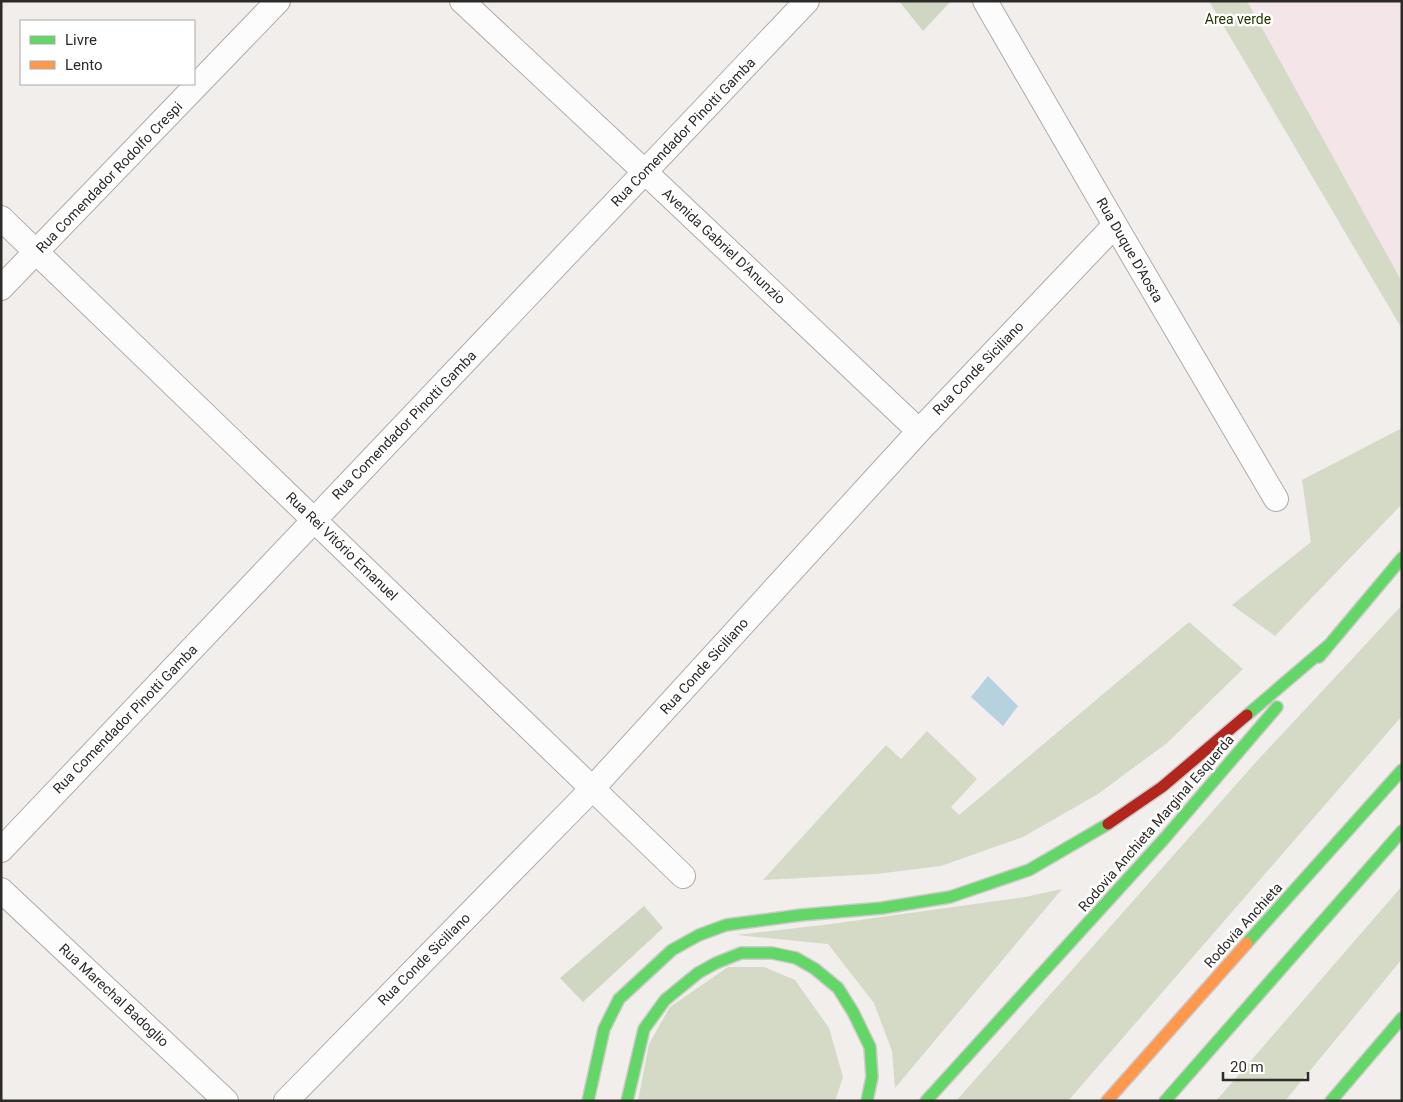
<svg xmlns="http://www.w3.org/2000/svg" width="1403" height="1102" viewBox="0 0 1403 1102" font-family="Roboto,sans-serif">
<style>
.industrial{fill:#f4e5e9}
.green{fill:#d4dac6}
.forest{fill:#cfd6c1}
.water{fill:#b6d2df}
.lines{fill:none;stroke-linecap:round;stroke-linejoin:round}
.street-casing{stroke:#aeaba9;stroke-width:26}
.fast-casing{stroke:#cccac9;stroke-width:14}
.slow-casing{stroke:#cccac9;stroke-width:14}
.jam-casing{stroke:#cccac9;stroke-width:14}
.street{stroke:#fdfcfc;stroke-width:24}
.fast{stroke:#63d668;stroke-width:11}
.slow{stroke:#ff974d;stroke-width:11}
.jam{stroke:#b3261e;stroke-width:11}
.labels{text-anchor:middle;stroke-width:5;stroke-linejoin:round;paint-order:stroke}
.park-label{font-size:14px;fill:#263700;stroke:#fff}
.street-label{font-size:14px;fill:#2d2b28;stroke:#fff}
</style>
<rect width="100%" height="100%" fill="#f1eeeb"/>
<path class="industrial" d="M1234 1H1402V294Z"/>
<path class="green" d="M1209 1H1247L1402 282V329Z
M1402 428V504L1275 636 1232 605 1311 542 1302 480Z
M1402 605V716L1068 1101H956L1256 762 1341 671Z
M1189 622 1243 669 1167 743 1098 794 1023 837 941 866 876 874 763 880 886 745 901 759 927 731 977 779 951 807 959 815Z
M1402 886V959L1285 1101H1216Z
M1062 889 895 1088 892 1051 874 1003 828 944 736 935 831 924 1025 897Z
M728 967H764L795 980 829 1028 843 1077 835 1101H638L649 1044 670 1007Z"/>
<path class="forest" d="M899 1H951L923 31Z
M644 906 663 928 583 1002 560 978Z"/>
<path class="water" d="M988 676 1018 706 1003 726 971 697Z"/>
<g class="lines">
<g class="street-casing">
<path id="street" d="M462 1 645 172 919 431
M985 1 1115 225 1276 499
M1 218 683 876
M1 288 278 1
M1 850 807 1
M1 890 226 1101
M286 1101 592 789 919 431 1115 225"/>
</g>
<g class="fast-casing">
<path id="fast" d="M1319 657 1402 558
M1247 715 1330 644
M1247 943 1402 770
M588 1101 604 1029 619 999 672 950 699 935 726 925 801 915 882 908 950 897 1029 870 1108 824
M627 1101 644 1029 665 1000 698 973 716 963 741 953H772L796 958 815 969 838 988 853 1012 870 1047 872 1077 867 1101
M926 1101 1164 839 1277 707
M1165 1101 1402 831
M1331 1101 1402 1018"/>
</g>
<g class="slow-casing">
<path id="slow" d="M1107 1101 1247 943"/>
</g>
<g class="jam-casing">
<path id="jam" d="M1108 824 1162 787 1247 715"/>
</g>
<use href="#street" class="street"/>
<use href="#fast" class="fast"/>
<use href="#slow" class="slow"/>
<use href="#jam" class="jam"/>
</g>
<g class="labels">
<g class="park-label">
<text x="1238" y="24">Area verde</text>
</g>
<g class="street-label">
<text transform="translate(683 132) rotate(-46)" y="5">Rua Comendador Pinotti Gamba</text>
<text transform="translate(109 177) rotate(-46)" y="5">Rua Comendador Rodolfo Crespi</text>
<text transform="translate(724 246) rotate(43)" y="5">Avenida Gabriel D'Anunzio</text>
<text transform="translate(1130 250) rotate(60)" y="5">Rua Duque D'Aosta</text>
<text transform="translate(978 368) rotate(-46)" y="5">Rua Conde Siciliano</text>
<text transform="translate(404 425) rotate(-46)" y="5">Rua Comendador Pinotti Gamba</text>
<text transform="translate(342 546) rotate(44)" y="5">Rua Rei Vitório Emanuel</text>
<text transform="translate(704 666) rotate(-48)" y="5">Rua Conde Siciliano</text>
<text transform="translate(125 719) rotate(-46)" y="5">Rua Comendador Pinotti Gamba</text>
<text transform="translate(1156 823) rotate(-49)" y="5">Rodovia Anchieta Marginal Esquerda</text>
<text transform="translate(1243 925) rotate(-48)" y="5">Rodovia Anchieta</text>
<text transform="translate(424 959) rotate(-45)" y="5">Rua Conde Siciliano</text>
<text transform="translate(114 995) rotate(43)" y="5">Rua Marechal Badoglio</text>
</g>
</g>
<rect width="1403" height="1102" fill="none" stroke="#2d2b28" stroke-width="5"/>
<rect x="20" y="20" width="175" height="65" fill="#ffffff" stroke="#abaaa9"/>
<rect x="30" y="36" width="25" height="8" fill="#63d668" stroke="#abaaa9"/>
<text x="65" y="45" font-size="15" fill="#2d2b28">Livre</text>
<rect x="30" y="61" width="25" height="8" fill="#ff974d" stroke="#abaaa9"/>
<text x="65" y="70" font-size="15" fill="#2d2b28">Lento</text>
<path d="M1223 1072v8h85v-8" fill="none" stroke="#2d2b28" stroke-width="2.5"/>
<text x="1230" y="1072" font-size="15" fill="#2d2b28" stroke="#ffffff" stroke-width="4" paint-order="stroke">20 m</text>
</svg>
